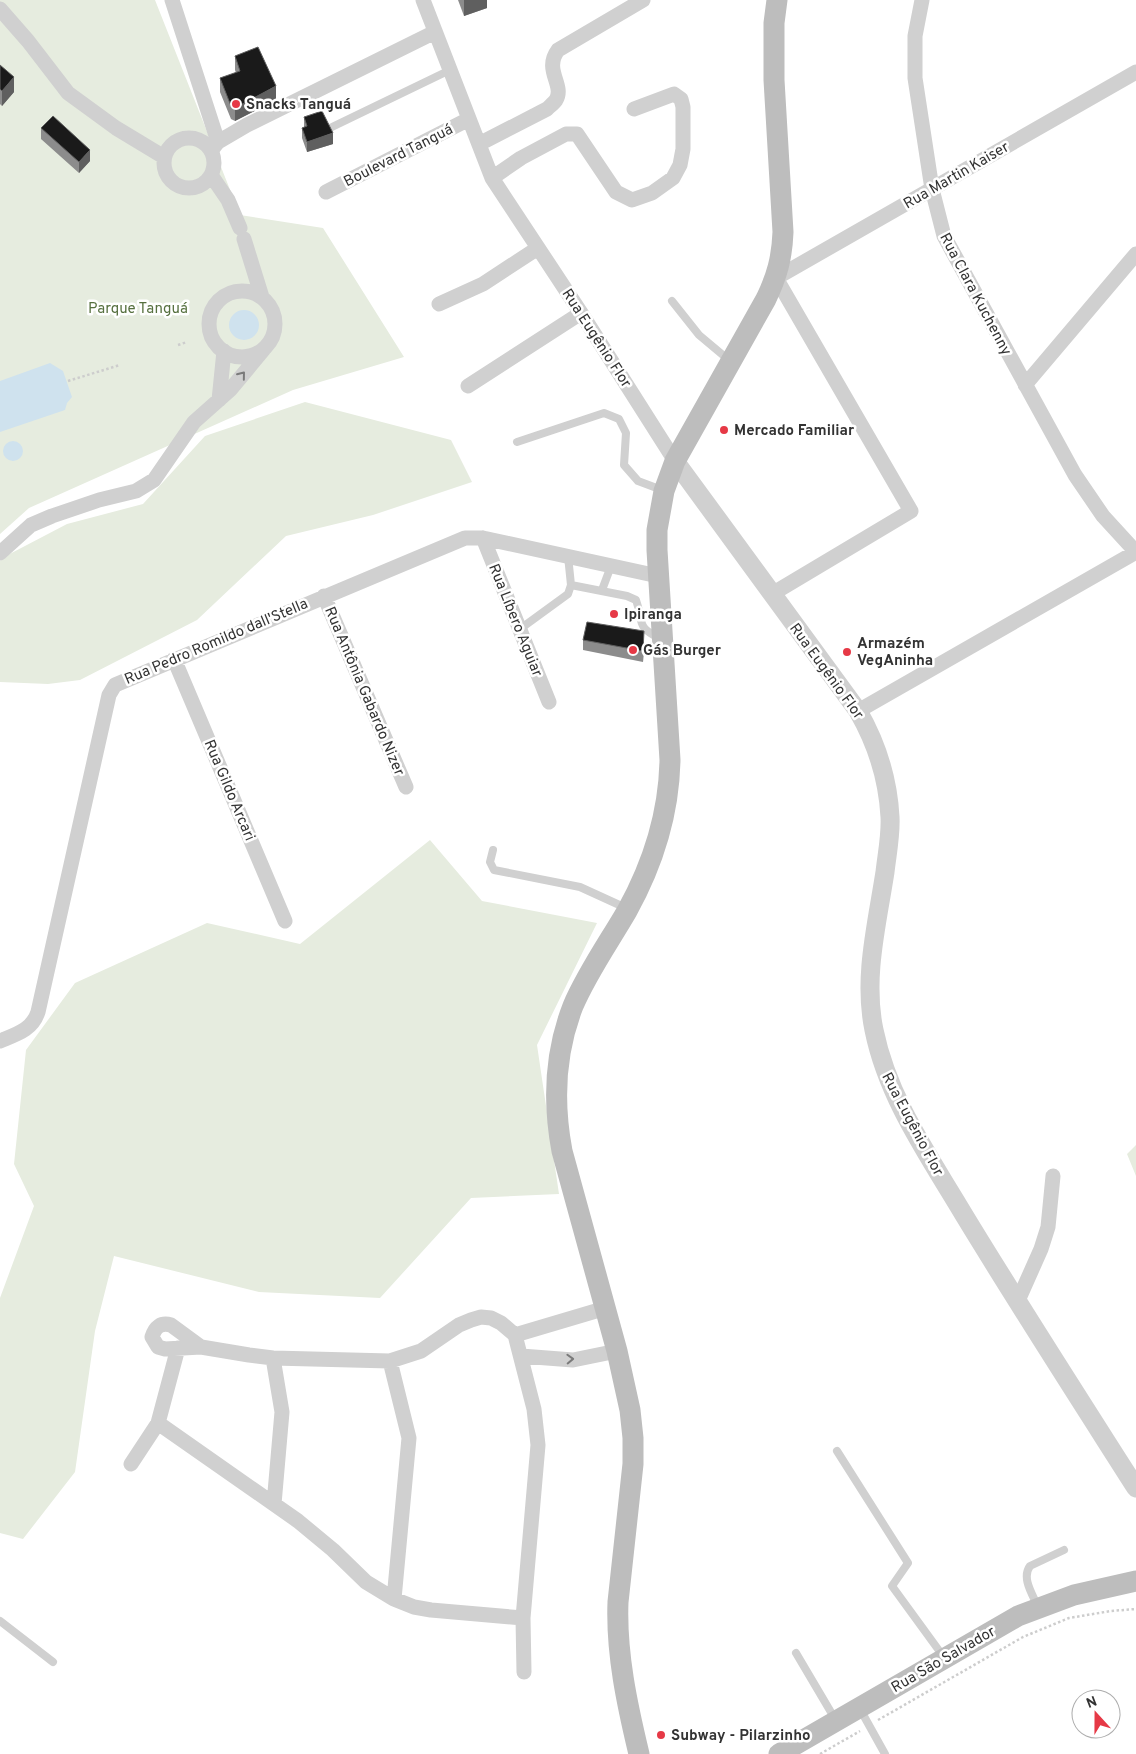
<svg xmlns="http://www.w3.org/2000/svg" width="1136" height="1754" viewBox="0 0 1136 1754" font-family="Overpass,sans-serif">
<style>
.green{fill:#e6ecdf}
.water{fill:#cfe2ee}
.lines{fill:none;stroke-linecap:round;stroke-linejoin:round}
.path{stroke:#cdcdcd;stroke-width:2.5;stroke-dasharray:2.5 2.5;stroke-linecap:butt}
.service{stroke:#d0d0d0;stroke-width:8}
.minor{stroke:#d0d0d0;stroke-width:15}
.tertiary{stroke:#d0d0d0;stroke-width:19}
.secondary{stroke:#bdbdbd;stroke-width:21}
.wall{fill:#8c8c8c}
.shaded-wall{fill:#5f5f5f}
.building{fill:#1a1a1a;stroke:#5f5f5f}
.oneway{stroke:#7a7a7a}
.poi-dot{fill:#e63946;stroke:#fff;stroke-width:2}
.labels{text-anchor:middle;stroke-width:5;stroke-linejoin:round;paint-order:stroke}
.poi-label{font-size:15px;font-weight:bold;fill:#333;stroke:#fff;text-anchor:start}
.street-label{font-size:15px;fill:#333;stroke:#fff}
.park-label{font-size:15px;fill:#56703f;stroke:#fff}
</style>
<rect width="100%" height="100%" fill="#fff"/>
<path class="green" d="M0 0H155L240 215 323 228 404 357 293 390 29 508 0 534Z
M305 402 451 440 472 482 373 515 286 536 197 620 80 680 48 684 0 682V561L2 558 67 524 143 504 205 436Z
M430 840 482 901 597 923 537 1045 559 1194 471 1198 380 1298 259 1292 114 1256 95 1331 75 1472 23 1539 0 1533V1298L34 1206 14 1164 26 1050 75 983 207 923 300 944Z
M1136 1145V1176L1127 1154Z"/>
<path class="water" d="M229 325a15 15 0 1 1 30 0a15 15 0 1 1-30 0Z
M50 363 63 371 72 397 67 403 65 410 0 432V381Z
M3 451a10 10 0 1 1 20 0a10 10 0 1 1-20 0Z"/>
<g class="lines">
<path class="path" d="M178 345 187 342
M68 381 120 365
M878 1720 1023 1637 1069 1618 1111 1611 1136 1609
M820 1754 860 1731"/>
<path class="service" d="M332 127 450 70
M672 301 699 335 730 361
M517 442 604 413 619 419 626 433 624 465 638 481 662 490
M571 585 627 596 636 600C644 622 635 626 659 638
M602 590 611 566
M520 629 568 594 571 585 568 556
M493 850 490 862 494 870 580 887 626 908
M837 1451 908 1563 892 1586 943 1656
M1038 1607C1033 1595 1021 1578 1030 1566L1064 1550
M0 1621 53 1662
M796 1653 835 1719
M860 1709 885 1754"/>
<path class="minor" d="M172 0 218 142
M423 0 492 178 581 313 675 461
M922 0 915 36V78L932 189 944 236 1075 475 1103 516 1136 552
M0 9 28 41 68 93 116 128 164 157
M164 163a25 25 0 1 1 50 0a25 25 0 1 1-50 0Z
M479 144 547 109C550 106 554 103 556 100 565 85 543 70 558 50L643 0
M211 151 218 142 247 125 435 32
M211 175 228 200 240 228
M492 178 521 158 566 134H577L616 192 632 200 652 193 673 178 680 165 683 149V107L681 99 674 94 634 109
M326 192 469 119
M244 239 262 297
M209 324a33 33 0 1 1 66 0a33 33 0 1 1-66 0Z
M439 304 483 284 538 248
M1025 385 1136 254
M468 386 581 313
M219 400 224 351
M483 538 549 702
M0 553 31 525 52 516 99 500 136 491 154 480 194 422 230 390 264 349
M772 594 911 511 776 278 1136 72
M324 596 406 787
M174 659 285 921
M858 711 1136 552
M0 1041C17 1034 32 1030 38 1012L109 695 115 685 465 538H483L658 576
M1017 1303 1041 1249 1048 1227 1053 1176
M515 1335 606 1308
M201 1347 171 1325C161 1322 155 1327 152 1337L158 1347 165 1349 201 1347 249 1355 273 1358 390 1361 421 1351 459 1325 471 1320 481 1317 491 1318 501 1323 515 1335 534 1409 538 1445 523 1618 524 1672
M521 1356 573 1360 617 1351
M273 1358 282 1412 274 1504
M390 1361 409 1438 394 1599
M158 1423 298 1521 333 1550 366 1582 394 1599 414 1607 431 1610 523 1618
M131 1464 158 1423 178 1348"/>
<path class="tertiary" d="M675 461 858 711C877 744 888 779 890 817 891 835 887 854 885 872 877 924 863 978 874 1030 888 1099 929 1156 964 1215 1020 1307 1078 1397 1136 1488"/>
<path class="secondary" d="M639 1754C627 1704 616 1653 618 1602L633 1464V1438L630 1410 617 1351 562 1151C553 1103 555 1052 573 1006 587 973 609 942 627 911 653 864 669 813 670 760L657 550V530L664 491 675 461 766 299C777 276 782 258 783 232L774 80V23L777 0
M779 1754 1018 1616 1074 1595 1136 1581"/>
</g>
<path class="wall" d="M458 0H487V8L464 16Z
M235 56 276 100 235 121 231 119 220 92V78L236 73 235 70Z
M0 65 14 92 2 106 0 104Z
M304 117 333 144 307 152 302 138V128L304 127Z
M41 128 90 161 79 173 41 139Z
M583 640 644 641 643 662 583 650Z"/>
<path class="shaded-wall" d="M464 0H487V8L464 16Z
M14 77V92L2 106V91Z
M276 86V100L235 121V108Z
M333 133V144L307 152V142Z
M90 150V161L79 173V162Z
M644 631V641L643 662V651Z"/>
<path class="building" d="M258 47 276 86 235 108 231 106 220 78 240 71 235 56Z
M0 65 14 77 2 91 0 89Z
M322 111 333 133 307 142 302 128 307 126 304 117Z
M53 116 90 150 79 162 41 128Z
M587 622 644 631 643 651 583 640Z"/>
<defs><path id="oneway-chevron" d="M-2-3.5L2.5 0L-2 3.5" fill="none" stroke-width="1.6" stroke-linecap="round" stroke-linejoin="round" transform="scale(1.25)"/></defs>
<g class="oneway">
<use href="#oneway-chevron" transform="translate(242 375) rotate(-51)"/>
<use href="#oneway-chevron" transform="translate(570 1359) rotate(-2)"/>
</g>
<g class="poi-dot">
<circle cx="236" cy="104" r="5"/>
<circle cx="724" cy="430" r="5"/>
<circle cx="614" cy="614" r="5"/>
<circle cx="633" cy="650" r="5"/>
<circle cx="847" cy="652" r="5"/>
<circle cx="661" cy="1735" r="5"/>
</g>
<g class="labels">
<g class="poi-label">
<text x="246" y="109">Snacks Tanguá</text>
<text x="734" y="435">Mercado Familiar</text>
<text x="624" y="619">Ipiranga</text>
<text x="857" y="648">Armazém<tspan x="857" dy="17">VegAninha</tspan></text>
<text x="643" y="655">Gás Burger</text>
<text x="671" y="1740">Subway - Pilarzinho</text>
</g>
<g class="street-label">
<text transform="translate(398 155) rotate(-27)" y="5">Boulevard Tanguá</text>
<text transform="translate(956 175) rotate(-30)" y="5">Rua Martin Kaiser</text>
<text transform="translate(976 294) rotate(62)" y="5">Rua Clara Kuchenny</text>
<text transform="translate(597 338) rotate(57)" y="5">Rua Eugênio Flor</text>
<text transform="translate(516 620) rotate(68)" y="5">Rua Líbero Aguiar</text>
<text transform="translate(216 641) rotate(-23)" y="5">Rua Pedro Romildo dall'Stella</text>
<text transform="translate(827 671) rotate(54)" y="5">Rua Eugênio Flor</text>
<text transform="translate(365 691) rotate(67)" y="5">Rua Antônia Gabardo Nizer</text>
<text transform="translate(230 790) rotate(67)" y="5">Rua Gildo Arcari</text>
<text transform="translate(913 1124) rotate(62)" y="5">Rua Eugênio Flor</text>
<text transform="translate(943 1659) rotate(-30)" y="5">Rua São Salvador</text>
</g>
<g class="park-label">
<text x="138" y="313">Parque Tanguá</text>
</g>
</g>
<g transform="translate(1096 1714) rotate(339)"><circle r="24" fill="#ffffff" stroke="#adadad"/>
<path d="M0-4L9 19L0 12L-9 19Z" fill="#e63946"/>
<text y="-8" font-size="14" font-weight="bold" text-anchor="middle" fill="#333333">N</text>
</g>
</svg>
